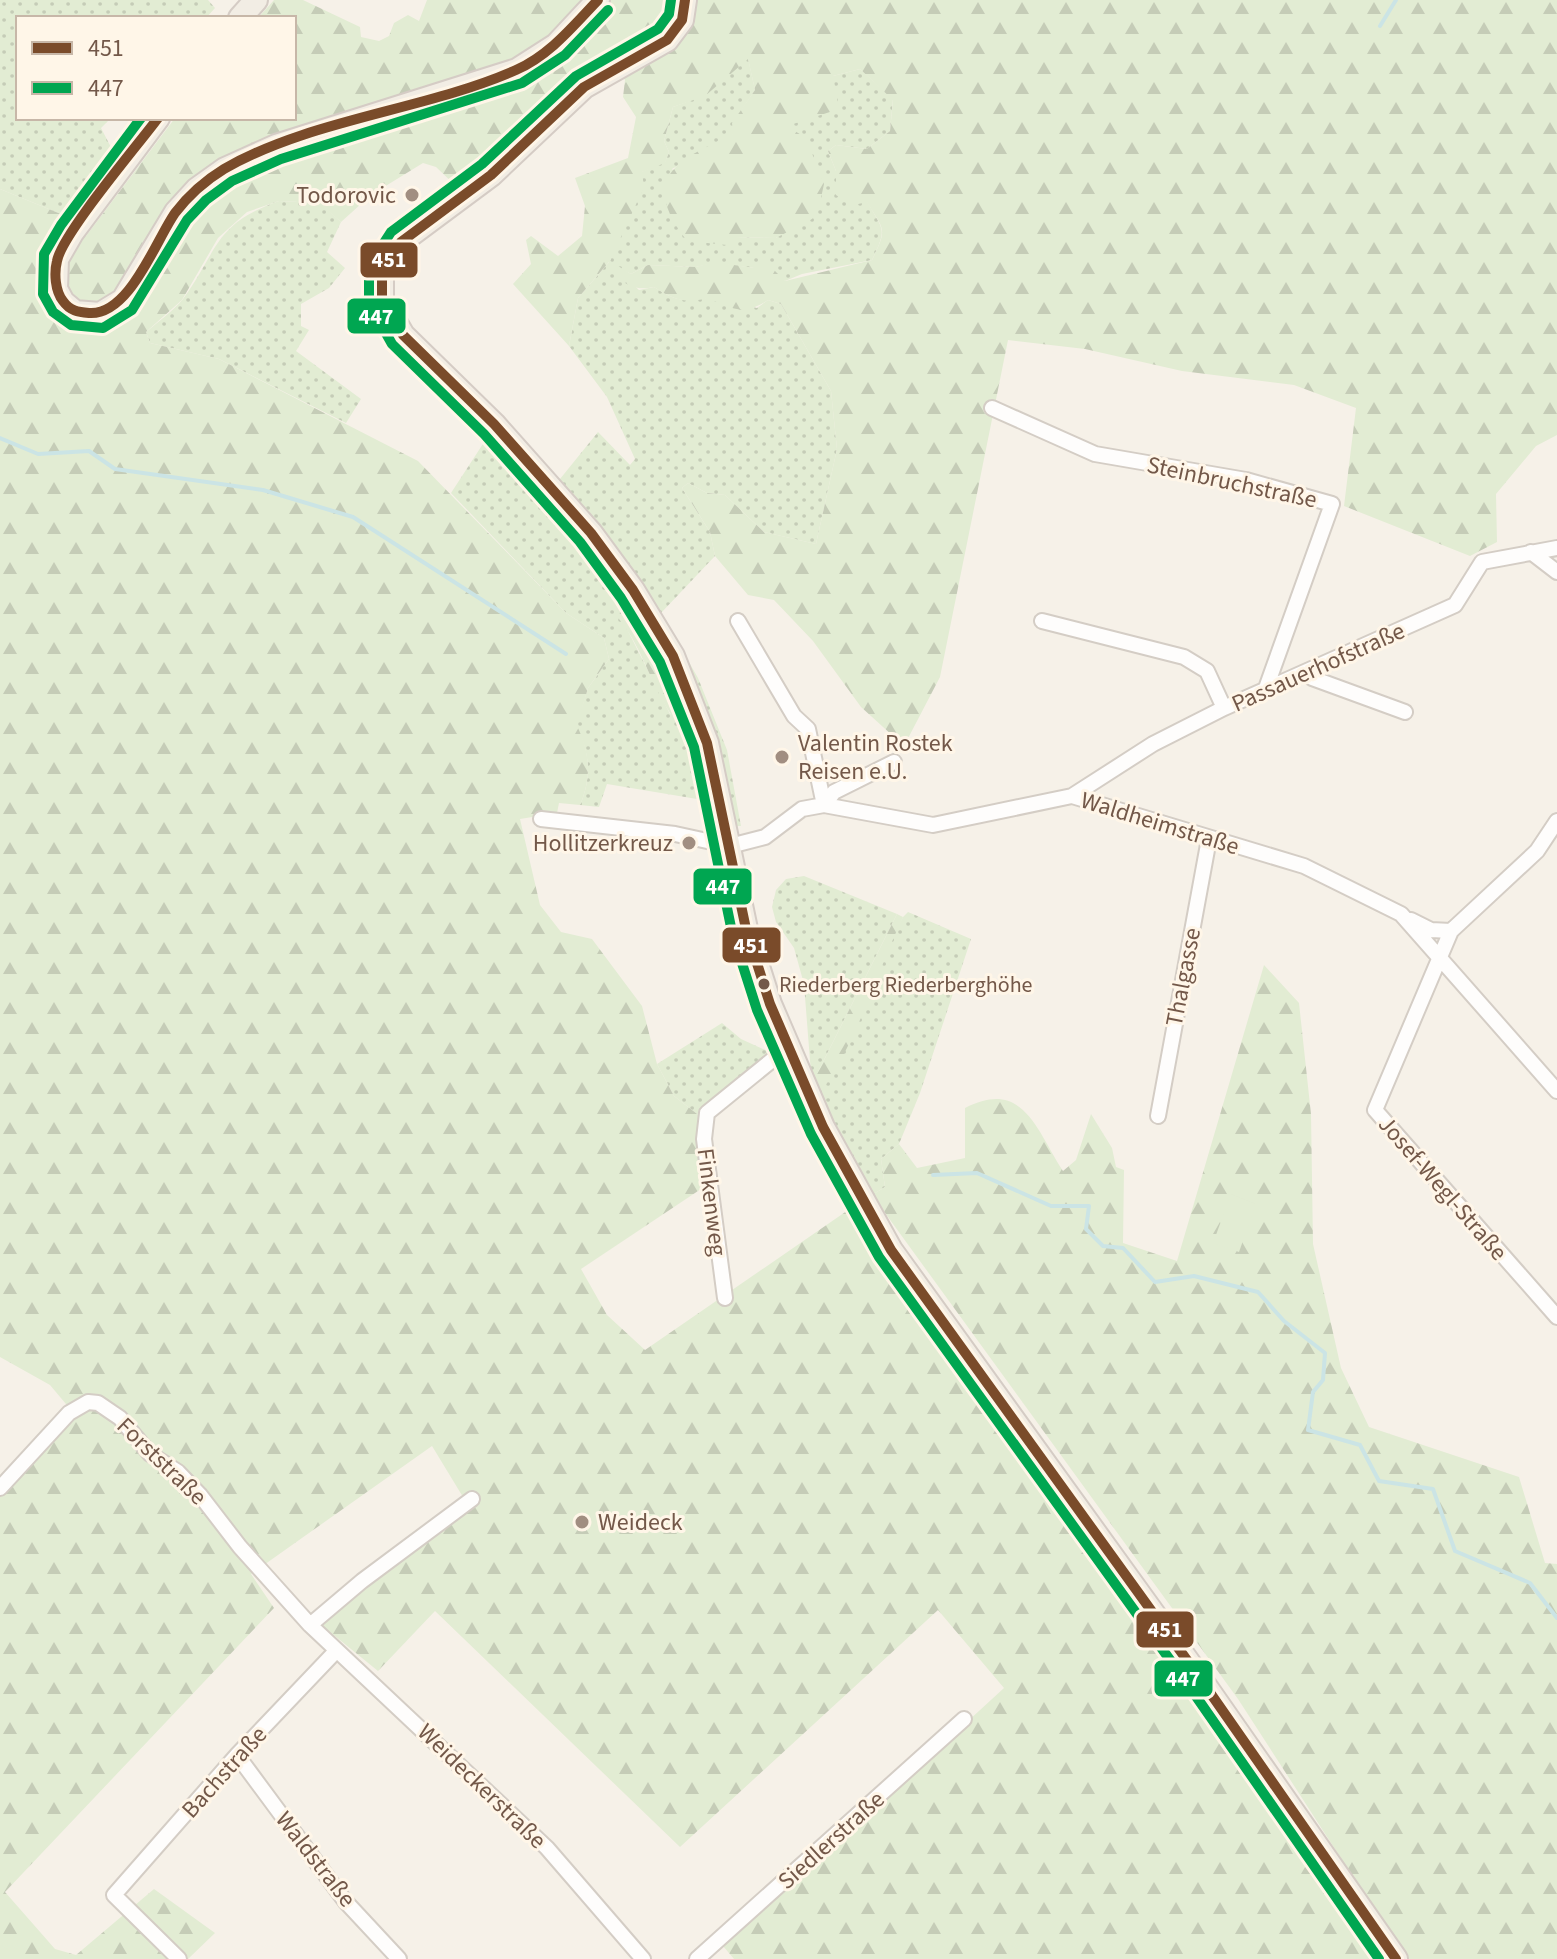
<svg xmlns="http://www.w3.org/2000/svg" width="1557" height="1959" viewBox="0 0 1557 1959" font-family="'Source Sans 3',sans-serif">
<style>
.grass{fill:url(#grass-dots);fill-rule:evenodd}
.forest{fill:url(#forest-firs);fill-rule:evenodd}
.park{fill:#e2ecd3}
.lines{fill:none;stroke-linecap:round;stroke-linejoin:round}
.stream{stroke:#cbe4e5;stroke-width:4}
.street-casing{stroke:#d4cdc5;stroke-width:18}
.primary-casing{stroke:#d5ccc5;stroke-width:26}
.street{stroke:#fefdfc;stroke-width:14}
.primary{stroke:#f2ede4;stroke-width:22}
.bus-1-casing{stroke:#fff6e8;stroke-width:16}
.bus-2-casing{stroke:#fff6e8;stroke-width:16}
.bus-1{stroke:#7a4b2a;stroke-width:10}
.bus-2{stroke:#00a651;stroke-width:10}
.poi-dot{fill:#a18e81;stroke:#fff6e8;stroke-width:3}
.bus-dot{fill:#735849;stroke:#fff6e8;stroke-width:3}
.labels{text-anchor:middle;stroke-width:6;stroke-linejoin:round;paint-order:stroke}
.bus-label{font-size:22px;fill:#735849;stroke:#fff6e8;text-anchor:start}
.poi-label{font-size:24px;fill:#735849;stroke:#fff6e8;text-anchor:end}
.street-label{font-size:24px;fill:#735849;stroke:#fff6e8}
.line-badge{stroke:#fff6e8;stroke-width:3}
.badge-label{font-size:22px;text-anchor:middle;font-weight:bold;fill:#fff}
</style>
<defs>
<pattern id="grass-dots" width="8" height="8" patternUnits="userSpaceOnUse" patternTransform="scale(2)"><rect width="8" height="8" fill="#e2ecd3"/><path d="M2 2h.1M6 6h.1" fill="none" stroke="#c5ccb7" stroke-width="1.8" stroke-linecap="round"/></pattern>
<pattern id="forest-firs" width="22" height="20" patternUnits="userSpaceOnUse" patternTransform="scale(2)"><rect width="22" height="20" fill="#e2ecd3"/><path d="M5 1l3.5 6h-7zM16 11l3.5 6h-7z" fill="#c5ccb7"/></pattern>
</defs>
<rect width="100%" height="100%" fill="#f6f1e8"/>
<path class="grass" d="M0 0H208L215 8 206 18H18V118H111L101 128 115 155 73 219 0 189Z
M748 58 755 90 733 123 734 134 672 169 736 237 777 238 786 126 833 76 860 69 893 99 890 131 867 149 836 145 828 151 836 171V195L867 201C883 231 888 227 872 260L802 274 785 281 754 268 714 263 696 267 648 265 631 274 610 263 639 290 654 287C680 303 679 300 707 298 722 297 742 305 757 308L768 300 781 304 831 391 837 449 816 544 764 532 725 495 707 493 688 483 682 488 710 532 715 556 661 613 698 678 727 750 741 826H715L702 835 709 827 703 800 607 784 599 807 580 805C592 777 590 752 576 726L588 688 609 659 604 638 566 613 451 493 492 430 560 479 598 432 630 465 635 459 607 397 569 346 578 298 610 261 641 172 665 162 669 152 664 141 673 107 705 95ZM626 627 689 719 670 714Z
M279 201 320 203 341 222 327 252 345 268 329 288 301 304V326L309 330 296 351 361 399 346 423 219 359 150 343 146 332C158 322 173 311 183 299 219 249 214 224 279 201Z
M804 876 897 914 815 1078 903 917 908 912 971 939 920 1093 899 1144 881 1159 885 1187 872 1195 812 1086 804 984 794 948 776 922 772 907 776 890 786 879Z
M722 1023 741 1039 772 1053 701 1117 674 1096 657 1064Z"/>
<path class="forest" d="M274 0H303L360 27 361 37 379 41 389 36 394 23 408 15 419 21 427 0H1557V435L1536 446 1496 494 1497 542 1470 556 1344 506 1356 408 1294 385 1182 371 1085 349 1008 340 940 677 904 746 861 707 813 641 774 600 748 595 715 556 710 532 682 488 688 483 707 493 725 495 764 532 816 544 837 449 831 391 781 304 768 300C745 316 731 309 708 298 685 304 674 300 654 287 631 292 619 282 609 262L578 298 569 346 513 284 531 264 526 240 531 236 558 256 582 236 585 206 575 178 628 158 636 117 623 97 625 80 620 73 459 189 436 167 423 163 371 195 341 222 319 203 279 201 247 212 218 238 182 300 146 332 150 343 219 359 418 461 566 613 604 638 609 659 588 688 577 726C590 752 592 777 580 805L559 803 557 813 520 819 540 905 561 932 592 939 642 1006 657 1064 674 1096 701 1117 710 1183 581 1269 607 1315 645 1350 854 1206 871 1240 1228 1735 1377 1959H734L723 1946 1004 1688 938 1610 680 1847 435 1611 378 1671 319 1623 463 1497 432 1446 251 1574 274 1608 5 1892 55 1949 76 1955 154 1889 215 1933 188 1959H0V1488L71 1410 50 1385 0 1357V189L73 219 86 236 175 118H294V18H258ZM748 59 755 90 732 123 733 134C674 162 639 178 687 241L727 245 736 237 776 238 812 219 819 207 824 184 806 138 787 126 839 109 833 76 860 69 893 100 890 131 867 149 836 145 828 151 836 171V195L854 205 867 202C884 231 888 227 872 260L785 281 765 261 754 268 714 262 696 267 648 265 631 274 610 261 644 187 642 172 665 163 669 152 664 141 673 107 705 96Z
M621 603H627C656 635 673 679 689 719L679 725C652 692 645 651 619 619Z
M897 914 903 917C876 974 859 1037 823 1089L815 1078Z
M1264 965 1299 1003 1311 1114 1313 1244 1341 1368 1369 1427 1519 1477 1545 1563 1557 1564V1959H1406L1238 1699 872 1195 885 1187 881 1159 899 1144 917 1168 965 1158V1108C1023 1078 1036 1129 1063 1171L1076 1160 1091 1114 1112 1148 1116 1167 1124 1170 1123 1243 1177 1261Z"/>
<path class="park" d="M1231 1194 1256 1204 1239 1252 1213 1243Z"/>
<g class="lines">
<path class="stream" d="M1380 26 1396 0
M0 438 38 454 89 451 115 469 263 490 353 517 566 654
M933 1175 977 1173 1051 1206H1089L1086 1229 1103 1246 1123 1248 1155 1282 1194 1276 1258 1292 1284 1321 1325 1353 1323 1380 1313 1392 1308 1430 1360 1445 1379 1481 1433 1489 1455 1551 1530 1583 1557 1618"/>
<g class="street-casing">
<path id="street" d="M992 408 1095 454 1246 480 1332 504 1265 691
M1531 552 1557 572
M738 621 794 716 808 729 824 805
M1042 621 1184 657 1207 671 1224 708
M1308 672 1312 678 1405 712
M1072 796 1153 744 1224 708 1455 605 1482 562 1557 548
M824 805 834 792 894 762
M541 819 675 834 730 846 765 837 802 809 824 805 933 825 1072 796 1304 866 1401 914 1557 1091
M1557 821 1537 851 1451 931 1375 1110 1557 1317
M1411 920 1431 930 1451 931
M1158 1116 1209 839
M725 1298 704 1139 707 1113 787 1048
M0 1488 69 1413 88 1402 98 1403 120 1418 150 1454 178 1472 200 1495 240 1547 310 1625 547 1848 643 1959
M310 1625 362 1581 472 1499
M237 1755 345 1901 399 1959
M179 1959 114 1895 237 1755 336 1651
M697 1959 964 1719"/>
</g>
<g class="primary-casing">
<path id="primary" d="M685 0 682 20 667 40 584 87 491 175 401 242 382 270V299L403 335 494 424 591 533 633 590 673 656 707 743 746 929 770 1004 823 1127 891 1250 1197 1674 1396 1959
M240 18 256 0
M158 118 72 233 57 259 56 289 63 302 75 312 100 314 123 300 176 212 197 189 225 169 276 146 517 70 556 45 598 0"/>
</g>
<use href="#street" class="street"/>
<use href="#primary" class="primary"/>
<g class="bus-1-casing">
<path id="bus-1" d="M685 0 682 20 667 40 584 87 491 175 401 242 382 270V299L403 335 494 424 591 533 633 590 673 656 707 743 746 929 770 1004 823 1127 891 1250 1197 1674 1396 1959
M158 118C138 145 62 234 57 261 54 273 55 291 63 301 70 311 78 312 89 313 129 316 155 242 175 213 188 196 206 180 224 169 310 119 426 110 516 70 550 55 573 26 598 0"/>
</g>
<g class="bus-2-casing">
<path id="bus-2" d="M671 0 669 14 658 29 576 76 482 164 391 232 369 266V303L392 344 484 434 580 542 621 598 660 662 694 747 732 932 757 1010 811 1134 879 1257 1186 1682 1379 1959
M141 118 61 225 44 254 43 294 53 312 71 325 103 328 132 310 187 220 206 200 232 181 281 159 522 83 565 55 608 10"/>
</g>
<use href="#bus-1" class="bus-1"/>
<use href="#bus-2" class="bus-2"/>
</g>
<g class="poi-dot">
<circle cx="412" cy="195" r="8"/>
<circle cx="782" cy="757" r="8"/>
<circle cx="689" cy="843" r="8"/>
<circle cx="582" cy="1522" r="8"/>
</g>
<circle class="bus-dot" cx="764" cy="984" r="7"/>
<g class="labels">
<g class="bus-label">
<text x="779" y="992">Riederberg Riederberghöhe</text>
</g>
<g class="poi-label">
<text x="396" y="203">Todorovic</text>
<text x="798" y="751" text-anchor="start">Valentin Rostek<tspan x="798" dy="28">Reisen e.U.</tspan></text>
<text x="673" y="851">Hollitzerkreuz</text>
<text x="598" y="1530" text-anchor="start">Weideck</text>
</g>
<g class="street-label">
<text transform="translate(1232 482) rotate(12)" y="8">Steinbruchstraße</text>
<text transform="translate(1318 667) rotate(-24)" y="8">Passauerhofstraße</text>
<text transform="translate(1160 823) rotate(17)" y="8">Waldheimstraße</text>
<text transform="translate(1183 977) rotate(-79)" y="8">Thalgasse</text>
<text transform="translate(1443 1188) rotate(49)" y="8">Josef-Wegl-Straße</text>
<text transform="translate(712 1202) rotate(83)" y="8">Finkenweg</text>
<text transform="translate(162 1461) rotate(44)" y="8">Forststraße</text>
<text transform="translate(224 1772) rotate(-48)" y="8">Bachstraße</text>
<text transform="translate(482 1786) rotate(44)" y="8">Weideckerstraße</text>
<text transform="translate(831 1840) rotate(-42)" y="8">Siedlerstraße</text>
<text transform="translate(316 1859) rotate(52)" y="8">Waldstraße</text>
</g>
</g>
<g class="line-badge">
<rect x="359" y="241" width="60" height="38" rx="8" fill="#7a4b2a"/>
<rect x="346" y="297" width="61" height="38" rx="8" fill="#00a651"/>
<rect x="692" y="867" width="61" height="39" rx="8" fill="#00a651"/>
<rect x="721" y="926" width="61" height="38" rx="8" fill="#7a4b2a"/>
<rect x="1135" y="1610" width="60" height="39" rx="8" fill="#7a4b2a"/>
<rect x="1153" y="1659" width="61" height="39" rx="8" fill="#00a651"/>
</g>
<g class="badge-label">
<text x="389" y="267">451</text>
<text x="376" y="324">447</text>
<text x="723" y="894">447</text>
<text x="751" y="953">451</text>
<text x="1165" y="1637">451</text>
<text x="1183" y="1686">447</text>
</g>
<rect x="16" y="16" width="280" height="104" fill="#fff6e8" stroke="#c7b7a8" stroke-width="2"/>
<rect x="32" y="42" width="40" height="12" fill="#7a4b2a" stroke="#c7b7a8" stroke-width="2"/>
<text x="88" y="56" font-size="24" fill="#735849">451</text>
<rect x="32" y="82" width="40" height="12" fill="#00a651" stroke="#c7b7a8" stroke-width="2"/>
<text x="88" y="96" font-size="24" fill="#735849">447</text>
</svg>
